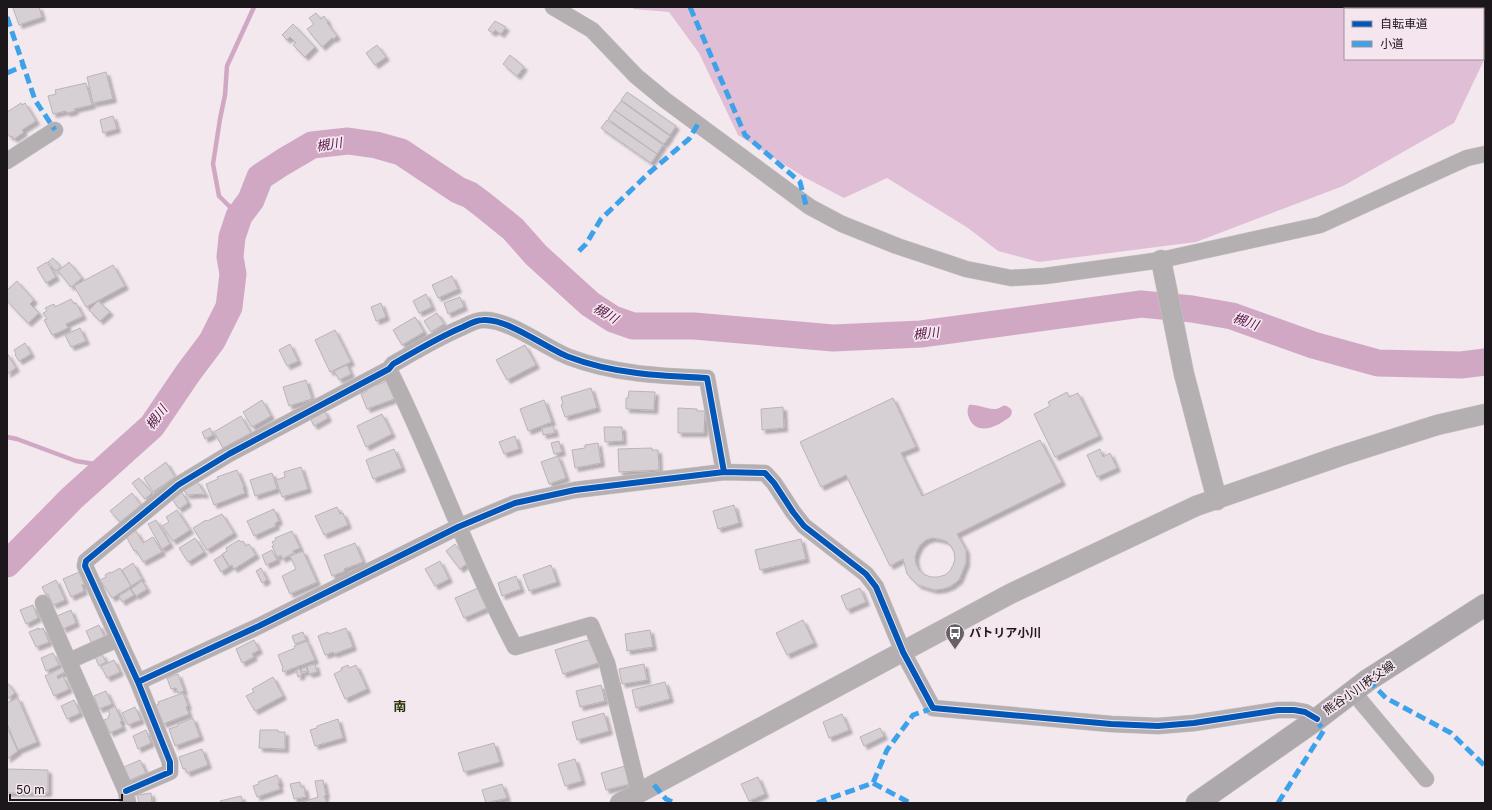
<svg xmlns="http://www.w3.org/2000/svg" width="1492" height="810" viewBox="0 0 1492 810" font-family="Inter,'Noto Sans JP',sans-serif">
<style>
.forest{fill:#e0bed5;fill-rule:evenodd}
.water{fill:#d0a8c4}
.lines{fill:none;stroke-linecap:round;stroke-linejoin:round}
.stream{stroke:#d0a8c4;stroke-width:4.5}
.river{stroke:#d0a8c4;stroke-width:27}
.building{fill:#d6cfd4;stroke:#bab3b8;fill-rule:evenodd;filter:url(#shadow)}
.minor-casing{stroke:#cbc3c8;stroke-width:17}
.tertiary-casing{stroke:#cbc3c8;stroke-width:21}
.primary-casing{stroke:#cbc3c8;stroke-width:23}
.minor{stroke:#b4b0b2;stroke-width:16}
.tertiary{stroke:#b4b0b2;stroke-width:20}
.primary{stroke:#aca8ab;stroke-width:22}
.quiet{stroke:#3da2ea;stroke-width:5;stroke-dasharray:10 5;stroke-linecap:butt}
.cycleway-casing{stroke:#f5e5ef;stroke-width:8}
.cycleway{stroke:#0057b8;stroke-width:6}
.labels{text-anchor:middle;stroke-width:3.5;stroke-linejoin:round;paint-order:stroke}
.poi-label{font-size:12px;font-weight:bold;fill:#1c171a;stroke:#f5e5ef;text-anchor:start}
.street-label{font-size:12px;fill:#1c171a;stroke:#f5e5ef}
.water-label{font-size:13px;font-style:italic;fill:#541545;stroke:#f5e5ef}
.neighbourhood-label{font-size:13px;font-weight:bold;fill:#203300;stroke:#f5e5ef}
</style>
<defs>
<filter id="shadow"><feDropShadow dx="3.5" dy="3.5" stdDeviation="1" flood-color="#0004"/></filter>
</defs>
<rect width="100%" height="100%" fill="#f2e8ee"/>
<path class="forest" d="M632 7H1485V58L1454 123 1343 186 1196 242 1039 262 998 251 968 228 887 178 844 198 804 177 738 135 699 53 669 12 634 9ZM1345 9H1483V59H1345Z"/>
<path class="water" d="M969 405C977 404 985 409 994 409 1003 409 1002 401 1011 409 1012 411 1012 413 1011 415 1010 418 1006 419 1004 421 992 429 976 434 969 418 967 413 967 410 969 405Z"/>
<g class="lines">
<path class="stream" d="M239 216 219 196 213 164 220 119 225 95 227 66 254 7
M7 437 17 439 76 461 107 466"/>
<path class="river" d="M7 564 72 498 152 426 188 373 212 341 229 307 233 274 230 257 232 237 239 216 251 200 260 177 283 162 312 145 348 141 376 145 401 152 458 190 470 195 482 204 513 229 536 255 590 304 613 319 633 326H694L833 338 921 334 1141 304 1192 309 1232 316 1313 345 1378 363 1461 365 1485 362"/>
</g>
<path class="building" d="M15 7H39L42 17 19 25 13 8Z
M316 13 321 19 324 16 328 22 327 23 337 36 333 39 332 38 322 47 307 29 314 24 309 18Z
M495 21 506 27 501 34 495 30 493 33 488 30Z
M293 24 315 47 305 57 293 45 296 43 290 37 287 40 282 35Z
M377 45 386 57 375 65 366 53Z
M510 55 524 67 517 76 503 64Z
M106 72 113 99 93 103 87 77Z
M86 83 92 105 74 109 75 111 67 113 66 111 53 114 48 96 56 94 55 90Z
M627 92 676 126 670 135 621 100Z
M621 101 670 136 664 144 614 110Z
M21 103 22 105 25 103 36 121 22 130 24 132 14 139 12 136 10 137 7 133V112Z
M614 110 663 145 657 154 608 119Z
M113 116 117 129 103 133 100 120Z
M607 120 657 154 651 163 601 128Z
M53 258 61 267 56 271 48 262Z
M47 262 56 277 46 283 37 268Z
M69 262 82 278 71 287 58 271Z
M113 265 125 286 86 307 74 286Z
M452 276 458 289 438 298 432 285Z
M17 281 34 300 30 304 39 313 28 323 7 301V290Z
M426 294 432 307 419 313 413 301Z
M460 297 464 307 448 314 444 303Z
M71 299 74 304 76 303 83 316 66 324 68 328 52 335 44 320 47 319 43 313 47 311 45 308 54 304 55 307Z
M98 301 110 312 100 321 89 310Z
M381 303 386 317 376 321 371 307Z
M437 313 444 324 431 332 424 321Z
M415 317 424 332 402 345 393 330Z
M80 328 86 341 71 347 65 335Z
M335 330 351 362 330 372 315 340Z
M25 343 31 354 19 361 15 355 16 354 14 350Z
M290 344 298 361 287 366 279 350Z
M525 345 536 365 507 380 496 360Z
M7 353 16 368 7 374Z
M347 365 351 374 339 380 334 371Z
M306 380 312 399 289 406 283 387Z
M387 381 394 399 367 409 361 394 367 391 366 389Z
M591 388 597 408 565 417 561 405 563 404 561 397Z
M629 391 655 392 654 410 626 409V398H628Z
M1067 392 1069 397 1078 393 1099 436 1055 457 1034 414 1050 406 1048 402Z
M893 398 916 447 901 453 922 496 1040 440 1062 482 957 534 966 550V563L959 580 951 586 943 589 934 590 918 585 907 574 903 559 890 566 846 475 821 487 800 442ZM932 538 939 539 946 541 951 546 954 552 955 559 953 565 950 571 945 575 938 577H931L925 575 919 570 916 564 915 557 917 551 920 545 926 540Z
M262 400 271 416 252 427 243 412Z
M544 400 552 422 528 431 520 409Z
M783 407 784 428 762 430 761 409Z
M678 408 697 409V411H705L704 433H678Z
M324 410 328 418 314 426 310 418Z
M382 414 392 434 366 447 357 426Z
M241 416 251 433 223 448 214 432Z
M553 426 555 433 543 435 542 428Z
M604 427H622L623 441 605 442Z
M210 428 213 435 205 439 202 432Z
M515 436 519 449 504 454 499 442Z
M559 441 562 452 554 454 551 443Z
M598 443 601 463 575 468 572 450 585 448V445Z
M652 448V450H658L659 470 619 472 618 449Z
M394 449 402 468 373 479 366 460Z
M1100 449 1103 457 1110 453 1117 468 1097 477 1087 455Z
M558 456 566 478 549 484 541 462Z
M166 462 175 477 153 492 144 478Z
M301 467 308 489 282 497 276 480 285 477 284 472Z
M237 470 244 487 243 488 245 493 214 505 206 484 218 479 217 477Z
M272 473 277 489 255 496 250 480Z
M139 478 152 493 145 499 132 483Z
M197 481 205 494 203 495 202 494 187 495 183 489Z
M182 492 188 503 179 509 172 499Z
M132 493 141 505 120 522 110 511Z
M734 505 739 523 718 529 713 511Z
M337 507 340 514 343 513 348 525 324 535 315 516Z
M274 509 279 521 275 523 276 526 254 536 247 521Z
M177 510 190 530 173 541 162 526 169 522 166 517Z
M222 514 234 533 207 550 193 528 206 520 207 521Z
M156 520 170 544 162 549 148 524Z
M136 531 143 543 153 537 162 552 143 562 136 550 134 551 126 536Z
M292 531 300 548 293 551 294 553 282 559 281 555 277 557 272 546 274 545 272 542 276 540 275 538Z
M195 538 204 552 188 562 179 548Z
M801 539 806 559 760 570 755 550Z
M239 540 241 542 243 541 246 546 249 544 256 555 234 569 232 565 230 567 222 554 227 551 226 548Z
M355 543 363 562 344 569 345 571 332 576 324 555Z
M455 544 469 562 460 569 446 551Z
M272 550 277 560 266 565 262 555Z
M303 551 317 582 290 594 282 576 296 569 290 556Z
M222 555 229 567 221 572 214 560Z
M440 561 449 579 435 586 425 569Z
M133 563 142 579 131 586 122 570Z
M551 565 557 582 529 591 523 575Z
M120 568 131 586 112 598 100 580 106 577 105 575 110 572 111 573Z
M261 568 267 580 262 583 256 571Z
M79 572 84 584 82 585 84 591 71 597 63 579Z
M516 576 521 589 502 596 498 583Z
M56 580 65 600 53 605 48 594 46 595 42 587Z
M142 581 147 589 136 596 131 589Z
M478 588 487 608 464 618 455 598Z
M860 588 866 602 847 610 841 596Z
M130 589 134 595 122 602 119 596Z
M33 605 38 618 26 624 20 610Z
M71 610 76 623 63 629 57 616Z
M803 620 814 643 787 655 776 633Z
M99 625 105 638 92 644 86 631Z
M39 628V630L43 628 49 642 36 647 29 632Z
M346 628 353 647 334 654 333 652 325 655 318 636 328 632 329 634Z
M650 630 653 647 627 651 625 634Z
M303 632 306 640 295 644 292 636Z
M591 639 598 663 563 674 555 650Z
M254 640 259 650 252 654 254 657 242 663 236 649Z
M307 641 315 660 283 672 282 669 283 668 278 655 295 648 294 646Z
M53 653 59 665 46 671 41 658Z
M102 654 106 662 99 666 95 657Z
M114 660 120 672 107 678 101 666Z
M315 664 317 672 309 674 307 666Z
M644 664 647 680 622 684 619 669Z
M348 665 349 668 356 665 367 689 345 699 334 674 342 670 341 668Z
M63 667 65 672 57 676 58 679 63 676 69 689 54 696 45 676Z
M306 667 308 671 302 672 301 669Z
M300 669 302 675 298 677 296 670Z
M178 674 184 691 178 693 176 688 171 689 167 678Z
M273 677 283 696 255 711 246 696 254 692 252 689Z
M7 682 15 693 7 699Z
M665 682 670 699 636 708 632 690Z
M601 685 605 701 580 707 576 691Z
M106 691 112 704 99 709 94 696Z
M183 693 188 706 186 707 189 714 163 724 155 706 159 704 158 702Z
M18 698 37 742 18 750 7 724V703Z
M74 700 80 713 67 719 61 706Z
M115 706 122 721 120 722 123 727 110 733 104 720 109 718 108 716 110 715 108 710Z
M135 707 141 720 128 725 122 713Z
M604 713 609 731 577 740 572 722Z
M842 714 849 730 829 738 823 722Z
M193 718 200 737 175 746 169 729 178 726V724Z
M338 719 343 738 315 746 310 730 317 728V726Z
M7 727 18 751 7 759Z
M880 728 884 736 864 746 860 737Z
M146 730 151 743 138 749 133 736Z
M260 730H278V732H285V749L259 748Z
M494 743 500 762 464 772 458 753Z
M202 749 208 765 187 773 185 768 183 769 179 757Z
M575 759 582 781 565 786 558 764Z
M140 760 146 773 130 780 124 767Z
M625 766 630 784 606 790 601 773Z
M7 769 48 770V793H7Z
M277 775 280 783H278L280 789 257 797 253 786 259 784 258 782Z
M758 777 765 794 749 801 741 784Z
M323 780 326 795 324 796 326 801 325 803H303V802L318 797 315 781Z
M300 782 301 787H304L306 797 294 799 290 784Z
M502 784 507 798 486 803 482 790Z
M151 793 152 803H139L137 795Z
M241 796 243 803H217L221 802 220 801Z"/>
<g class="lines">
<g class="minor-casing">
<path id="minor" d="M553 7 592 30 636 76 665 100 810 207 842 224 897 246 966 269 1011 278 1045 276 1161 260 1320 225 1467 158 1485 154
M7 161 55 130
M389 369C435 460 467 557 515 647L591 625 607 663 639 793
M43 603 126 791 128 803
M69 661 118 639
M138 682 259 626 458 527 515 503 575 490 724 472 765 473 774 483 793 512 804 526 866 574 876 587 903 652 933 708 1111 724 1158 726 1194 723 1278 710H1294L1305 712 1317 719
M1353 692 1426 779
M126 791 170 772V762L138 682 85 566 86 561 178 485 229 454 389 369 393 364C416 351 439 337 463 327 469 324 476 320 483 320 507 318 546 348 569 357 613 374 661 376 707 378L724 472"/>
</g>
<g class="tertiary-casing">
<path id="tertiary" d="M1161 260 1184 374 1217 500
M620 803 1010 594 1196 506 1340 456 1437 425 1485 414"/>
</g>
<g class="primary-casing">
<path id="primary" d="M1197 803 1317 719 1368 680 1485 605"/>
</g>
<use href="#minor" class="minor"/>
<use href="#tertiary" class="tertiary"/>
<use href="#primary" class="primary"/>
<path class="quiet" d="M690 7 745 135 800 182 806 205
M7 17 35 100 55 130
M7 73 23 66
M579 251 586 244 601 219 649 173 689 139 698 124
M1368 680 1386 698 1451 733 1485 766
M873 783 910 803
M654 785 666 799 675 803
M817 803 873 783 887 750 913 715 933 708
M1278 803 1324 730 1319 724"/>
<g class="cycleway-casing">
<path id="cycleway" d="M138 682 259 626 458 527 515 503 575 490 724 472 765 473 774 483 793 512 804 526 866 574 876 587 903 652 933 708 1111 724 1158 726 1194 723 1278 710H1294L1305 712 1317 719
M126 791 170 772V762L138 682 85 566 86 561 178 485 229 454 389 369 393 364C416 351 439 337 463 327 469 324 476 320 483 320 507 318 546 348 569 357 613 374 661 376 707 378L724 472"/>
</g>
<use href="#cycleway" class="cycleway"/>
</g>
<defs>
<g id="bus-pin" transform="scale(1)"><path d="M0 17L-7.5 6A9.5 9.5 0 1 1 7.5 6Z" fill="#676064" stroke="#f5e5ef"/><path d="M-5-6H5V4H4V6H2V4H-2V6H-4V4H-5ZM-3.5-4V0h7V-4ZM-3.5 1.2v1.5H-2V1.2ZM2 1.2v1.5H3.5V1.2Z" fill="#fff"/></g>
</defs>
<g fill-rule="evenodd">
<use href="#bus-pin" x="955" y="633"/>
</g>
<g class="labels">
<g class="poi-label">
<text x="969" y="637">パトリア小川</text>
</g>
<g class="street-label">
<text transform="translate(1359 688) rotate(-35)" y="4">熊谷小川秩父線</text>
</g>
<g class="water-label">
<text transform="translate(329 144) rotate(-9)" y="5">槻川</text>
<text transform="translate(606 313) rotate(30)" y="5">槻川</text>
<text transform="translate(1246 321) rotate(19)" y="5">槻川</text>
<text transform="translate(926 333) rotate(-6)" y="5">槻川</text>
<text transform="translate(156 417) rotate(-53)" y="5">槻川</text>
</g>
<g class="neighbourhood-label">
<text x="400" y="711">南</text>
</g>
</g>
<rect width="1492" height="810" fill="none" stroke="#1c171a" stroke-width="16"/>
<rect x="1344" y="8" width="140" height="52" fill="#f5e5ef" stroke="#9e939a"/>
<rect x="1352" y="21" width="20" height="6" fill="#0057b8" stroke="#9e939a"/>
<text x="1380" y="28" font-size="12" fill="#1c171a">自転車道</text>
<rect x="1352" y="41" width="20" height="6" fill="#3da2ea" stroke="#9e939a"/>
<text x="1380" y="48" font-size="12" fill="#1c171a">小道</text>
<path d="M10 794v6h112v-6" fill="none" stroke="#1c171a" stroke-width="2"/>
<text x="16" y="794" font-size="12" fill="#1c171a" stroke="#f5e5ef" stroke-width="3" paint-order="stroke">50 m</text>
</svg>
